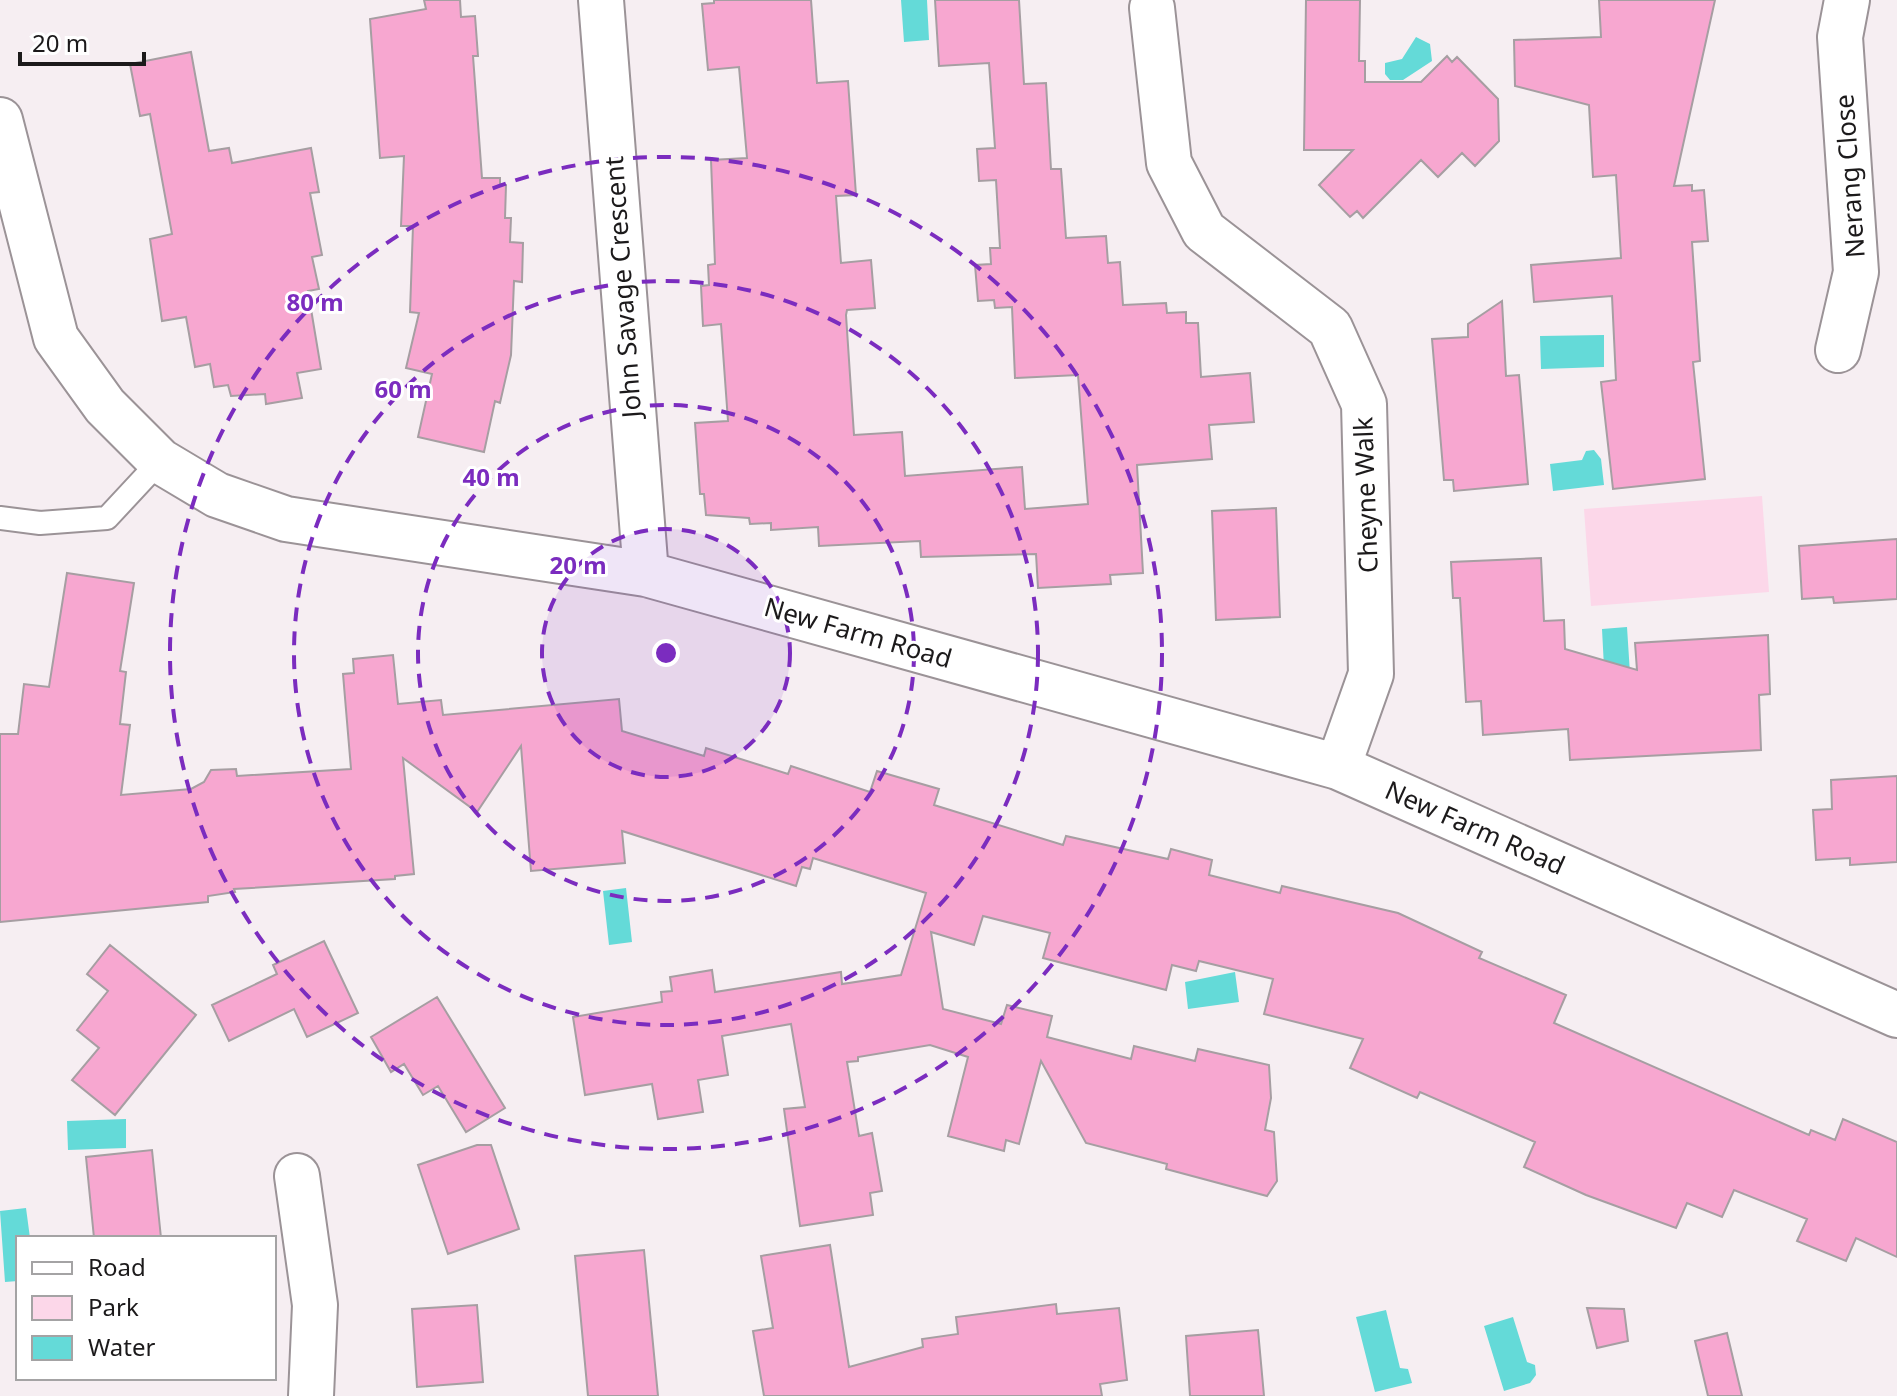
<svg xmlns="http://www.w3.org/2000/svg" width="1897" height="1396" viewBox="0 0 1897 1396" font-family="'Noto Sans',sans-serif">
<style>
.green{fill:#fcd7e9}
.water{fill:#64dad8}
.building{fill:#f7a7d0;stroke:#a69ea2;stroke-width:2}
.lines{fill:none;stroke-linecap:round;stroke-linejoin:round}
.lane-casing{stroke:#9b9397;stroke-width:26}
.street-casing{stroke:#9b9397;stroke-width:48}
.lane{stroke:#fff;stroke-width:22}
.street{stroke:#fff;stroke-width:44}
.ring{fill:none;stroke:#7b2cbf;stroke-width:4;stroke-dasharray:14 10}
.labels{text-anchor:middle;stroke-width:6;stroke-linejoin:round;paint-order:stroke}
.street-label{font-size:26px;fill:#1c1a1b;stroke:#fff}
.centre{fill:#7b2cbf;stroke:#fff;stroke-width:4}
.ring-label{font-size:24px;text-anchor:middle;font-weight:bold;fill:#7b2cbf;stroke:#fff;stroke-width:6;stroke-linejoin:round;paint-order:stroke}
</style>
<rect width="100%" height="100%" fill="#f6eef2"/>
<path class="green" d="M1762 496 1769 592 1591 606 1584 509Z"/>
<path class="water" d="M901 0H927L929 40 904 42Z
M1416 37 1430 44 1432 61 1403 80H1390L1385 74V63L1402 59Z
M1604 335V367L1541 369 1540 336Z
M1594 450 1601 459 1604 485 1553 491 1550 464 1582 460 1586 451Z
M1627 627 1632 705 1606 706 1602 629Z
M626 888 632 942 609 945 603 891Z
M1235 972 1239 1002 1188 1009 1185 982Z
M126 1119V1148L68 1150 67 1121Z
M26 1208 30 1238H18V1281L5 1282 0 1211Z
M1386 1310 1400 1368 1408 1369 1412 1383 1375 1392 1356 1317Z
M1513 1317 1527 1362 1535 1365 1536 1375 1530 1383 1504 1391 1484 1326Z"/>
<path class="building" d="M424 0H460L461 17 475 16 478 56H473L482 178H500V184L506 185 505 218H511L510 242 523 243 522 282 514 281 511 355 500 403 495 401 484 452 418 437 432 374 406 368 419 313 410 312 413 226H401L404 156 380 158 370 19 426 9Z
M714 0H811L817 83 848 81 856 195 836 196 841 263 871 260 875 308 847 310 846 315 854 435 902 432 905 476 1022 467 1025 509 1088 504 1078 375 1015 378 1012 307 995 308 994 300 978 301 975 265 991 264 990 248H1000L996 180 979 181 977 149 995 148 989 63 939 66 935 0H1019L1024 84 1046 83 1051 169H1061L1066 238 1106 236 1108 263 1120 262 1123 305 1166 303 1167 313 1186 312V323H1198L1201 377 1250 373 1254 422 1209 425 1212 459 1137 465 1143 573 1110 575 1111 584 1038 588 1036 554 921 557 920 541 819 546 818 527 771 530V523L750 524 749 518 706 515 704 494H700L695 423 728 421 721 324 703 326 701 286 709 285 708 265 715 264 711 160 747 158 739 67 708 70 702 4 714 3Z
M1306 0H1360L1359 61H1365V82H1421L1447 56 1452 62 1457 57 1498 99 1499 141 1475 166 1462 153 1438 177 1421 160 1363 218 1357 211 1350 217 1319 185 1353 150H1304Z
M1599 0H1715L1674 186 1692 185V191L1704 190 1708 241 1692 242 1700 361 1693 362 1705 479 1613 489 1601 382 1616 380 1612 296 1534 302 1531 265 1621 258 1616 175 1593 177 1589 105 1515 86 1514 40 1601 37Z
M191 52 209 151 229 148 232 163 311 148 319 192 310 193 322 255 312 257 319 289 308 291 321 369 297 373 302 398 266 404 265 394 231 396 228 385 214 387 210 364 195 367 186 317 162 321 150 239 172 234 150 114 140 116 130 64Z
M1502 301 1506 376 1519 375 1528 484 1454 491 1453 480H1444L1432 339 1468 337V324Z
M1276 508 1280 617 1216 620 1212 511Z
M1897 539V599L1834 603 1833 597 1802 599 1799 546Z
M1541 558 1544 621 1564 620 1565 649 1637 670 1635 643 1768 635 1770 694 1759 695 1761 750 1570 760 1568 729 1483 735 1481 701 1466 702 1460 598H1453L1451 562Z
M67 573 134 583 120 671 126 672 120 724 130 725 121 795 191 789 204 782 211 770 236 769 237 776 351 769 343 674 354 673 353 659 393 655 398 704 441 700 443 715 619 699 622 731 704 756 706 748 788 774 791 766 870 792 877 771 939 789 934 805 1063 845 1066 836 1168 859 1171 849 1212 860 1209 875 1280 893 1282 886 1398 913 1482 952 1479 958 1566 995 1554 1023 1809 1135 1811 1130 1835 1140 1843 1119 1897 1142V1257L1856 1238 1846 1261 1797 1241 1807 1219 1734 1190 1722 1217 1687 1203 1676 1228 1586 1195 1524 1167 1535 1142 1420 1092 1417 1098 1350 1068 1363 1039 1264 1014 1273 979 1199 961 1196 971 1172 965 1166 990 1043 958 1050 933 983 916 974 945 931 932 943 1009 1001 1024 1007 1005 1052 1016 1047 1037 1131 1059 1134 1046 1195 1061 1198 1049 1269 1065 1271 1098 1265 1130 1274 1132 1277 1181 1267 1196 1166 1169 1167 1164 1086 1143 1041 1061 1019 1144 1006 1140 1004 1151 948 1136 968 1057 930 1045 858 1057V1061L847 1062 859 1136 872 1133 882 1191 870 1193 873 1215 800 1226 784 1109 805 1107 791 1024 722 1036 728 1075 698 1080 703 1112 658 1119 652 1084 585 1095 573 1017 662 1002 661 992 672 991 670 977 712 970 715 992 841 972 842 984 901 975 926 893 813 858 810 869 802 867 796 886 622 831 625 863 531 871 521 746 477 812 403 758 414 874 395 876V879L234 889 235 892 208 896V902L0 922V734H18L24 684 49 687Z
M1897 776V862L1850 865V858L1816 860 1813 810 1832 809 1831 780Z
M324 941 358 1013 307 1037 294 1009 229 1041 212 1005 277 974 273 965Z
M110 945 196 1015 115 1115 72 1080 99 1048 77 1030 108 991 87 974Z
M437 997 505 1108 466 1132 438 1086 423 1095 404 1064 391 1072 371 1037Z
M477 1145H491L519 1229 448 1254 418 1165Z
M152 1150 161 1238H94L86 1157Z
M830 1245 849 1367 923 1347 922 1339 958 1334 956 1317 1056 1304 1057 1314 1119 1308 1127 1380 1100 1384 1102 1396H764L753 1331 773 1328 761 1256Z
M644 1250 658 1396H588L575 1256Z
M477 1305 483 1382 417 1387 412 1309Z
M1587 1308 1624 1309 1628 1341 1597 1348Z
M1258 1330 1264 1396H1190L1186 1336Z
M1727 1333 1742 1396H1708L1695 1341Z"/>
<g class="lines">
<g class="lane-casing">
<path id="lane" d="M0 518 40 523 107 518 160 461"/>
</g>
<g class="street-casing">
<path id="street" d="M601 0 646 574
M1152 8 1169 163 1204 231 1330 328 1364 404 1371 674 1338 767
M0 120 56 338 105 406 160 461 217 495 286 519 646 574 1338 767 1897 1015
M1838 350 1856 272 1840 37 1847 0
M297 1176 315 1305 311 1396"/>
</g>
<use href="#lane" class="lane"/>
<use href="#street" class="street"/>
</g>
<circle cx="666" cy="653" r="124" fill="#7b2cbf" fill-opacity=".12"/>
<g class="ring">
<circle cx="666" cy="653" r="124"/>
<circle cx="666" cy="653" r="248"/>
<circle cx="666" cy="653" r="372"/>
<circle cx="666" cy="653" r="496"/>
</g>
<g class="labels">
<g class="street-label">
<text transform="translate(1850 176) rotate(-94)" y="9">Nerang Close</text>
<text transform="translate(623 287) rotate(-94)" y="9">John Savage Crescent</text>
<text transform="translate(1366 495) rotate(-92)" y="9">Cheyne Walk</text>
<text transform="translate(858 633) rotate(16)" y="9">New Farm Road</text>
<text transform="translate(1475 828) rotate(24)" y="9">New Farm Road</text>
</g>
</g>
<circle cx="666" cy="653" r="12" class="centre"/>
<g class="ring-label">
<text x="315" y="311">80 m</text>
<text x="403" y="398">60 m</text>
<text x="491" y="486">40 m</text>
<text x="578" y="574">20 m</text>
</g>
<rect x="16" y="1236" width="260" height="144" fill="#ffffff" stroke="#a4a3a4" stroke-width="2"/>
<rect x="32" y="1262" width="40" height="12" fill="#ffffff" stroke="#a4a3a4" stroke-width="2"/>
<text x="88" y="1276" font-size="24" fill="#1c1a1b">Road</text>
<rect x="32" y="1296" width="40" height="24" fill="#fcd7e9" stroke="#a4a3a4" stroke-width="2"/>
<text x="88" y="1316" font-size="24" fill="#1c1a1b">Park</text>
<rect x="32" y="1336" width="40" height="24" fill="#64dad8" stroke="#a4a3a4" stroke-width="2"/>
<text x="88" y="1356" font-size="24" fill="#1c1a1b">Water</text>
<path d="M20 52v12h124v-12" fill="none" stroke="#1c1a1b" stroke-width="4"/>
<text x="32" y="52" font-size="24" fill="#1c1a1b" stroke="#ffffff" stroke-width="6" paint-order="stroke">20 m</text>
</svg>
